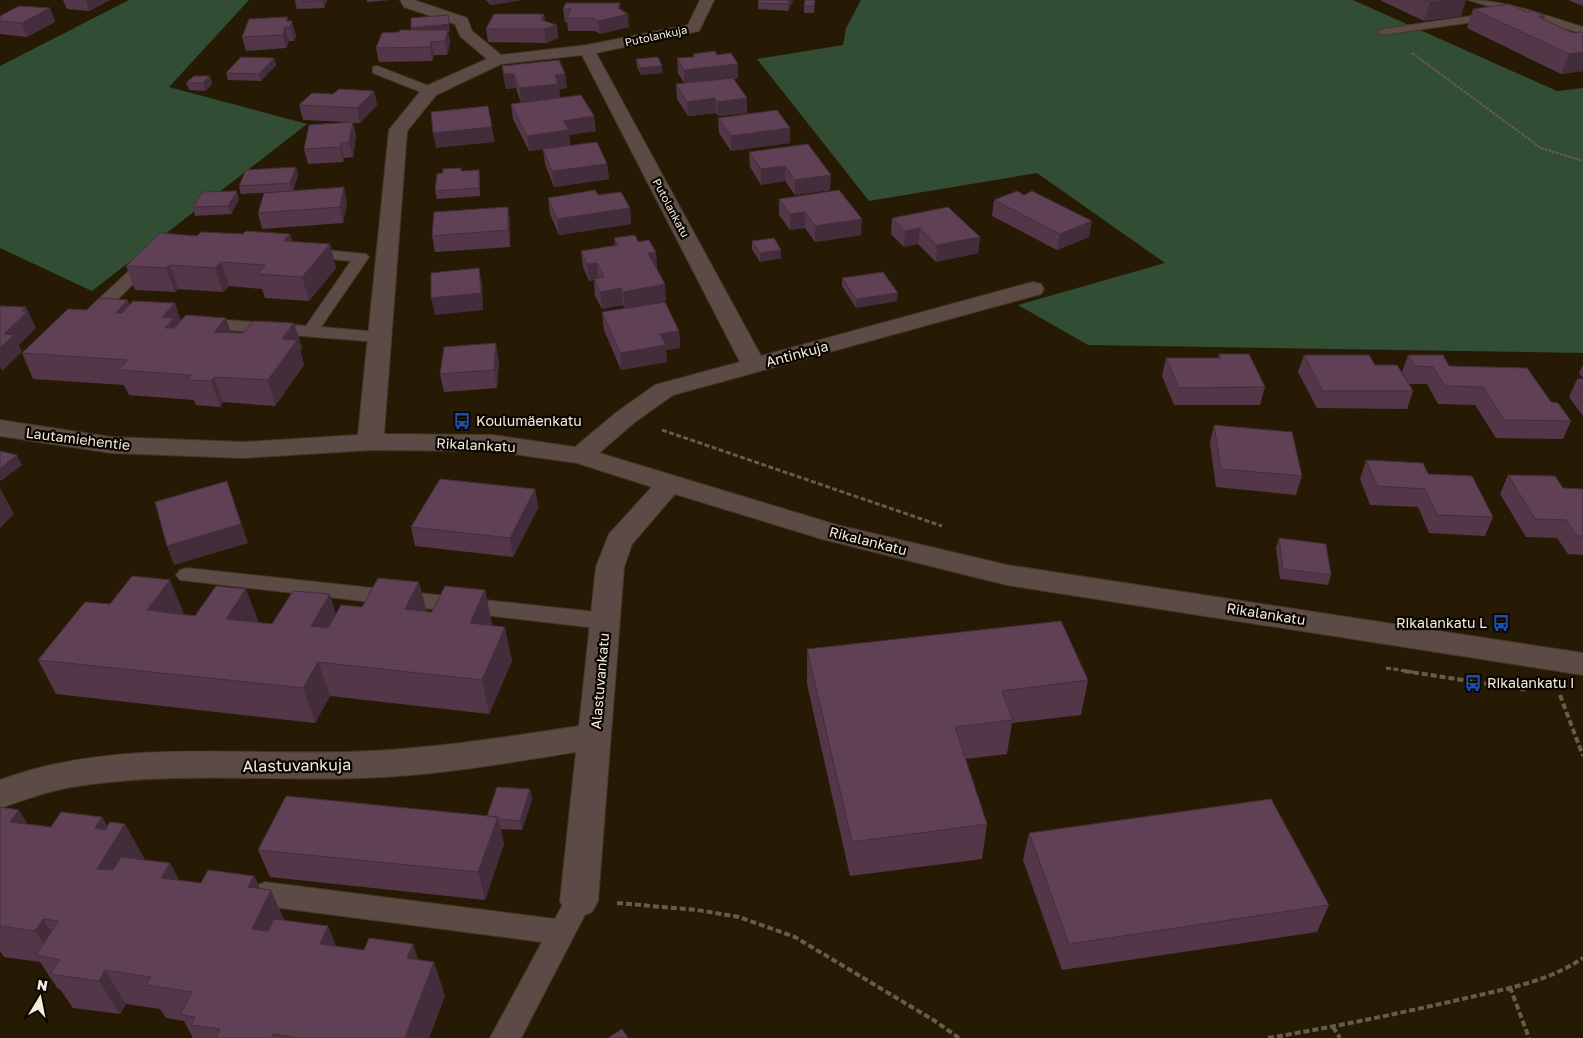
<svg xmlns="http://www.w3.org/2000/svg" width="1583" height="1038" viewBox="0 0 1583 1038" font-family="'Golos Text',sans-serif">
<style>
.forest{fill:#314d33}
.lines{fill:none;stroke-linecap:round;stroke-linejoin:round}
.lane-casing{stroke:#443723;stroke-width:2}
.street-casing{stroke:#443723;stroke-width:2}
.path-far2{stroke:#685c49;stroke-width:2;stroke-dasharray:3 1;stroke-linecap:butt}
.path-far1{stroke:#685c49;stroke-width:3;stroke-dasharray:5 2.5;stroke-linecap:butt}
.path{stroke:#685c49;stroke-width:4;stroke-dasharray:6 3;stroke-linecap:butt}
.lane{fill:#5b4a46;fill-rule:evenodd}
.street{fill:#5b4a46;fill-rule:evenodd}
.wall{fill:#533748}
.shaded-wall{fill:#432d3b}
.building{fill:#604054;stroke:#432d3b}
.labels{text-anchor:middle;stroke-width:4.5;stroke-linejoin:round;paint-order:stroke}
.far-street-label{font-size:11px;fill:#f5ecdf;stroke:#0b0601}
.street-label{font-size:14px;fill:#f5ecdf;stroke:#0b0601}
.poi-label{font-size:14px;fill:#f5ecdf;stroke:#0b0601;text-anchor:start}
.near-street-label{font-size:16px;fill:#f5ecdf;stroke:#0b0601}
</style>
<rect width="100%" height="100%" fill="#271a04"/>
<path class="forest" d="M129 0H249L169 87 307 124 92 291 0 248V66Z
M861 0H1353L1557 91 1583 88V353L1088 345 1018 305 1165 263 1037 173 869 201 757 59 843 45 846 28Z"/>
<g class="lines">
<g class="lane-casing">
<path id="lane" d="M1468 0C1507 0 1546 16 1583 27V34L1521 15 1383 35 1377 32 1383 29 1505 11Z
M377 66 434 88 436 91 430 95 426 94 373 73V67Z
M305 248 366 254 369 257 321 327 379 332 385 333 387 337 385 341 379 342 201 328 193 323 201 318 306 326 351 261 300 256 297 253Z
M150 254 158 259 99 318H85L83 315 85 312 145 256Z
M187 568 605 613 613 616 616 621 613 626 605 629 180 580 176 575 180 570Z
M265 882 555 919 569 893 579 889 589 893 592 901 521 1038H490L542 942 265 906 256 902 252 894 256 886Z"/>
</g>
<g class="street-casing">
<path id="street" d="M400 0H414L467 18 472 31 501 55 587 45 688 25 700 0H714L699 31 596 53 761 356 1033 282 1041 284 1044 289 1041 294 673 395 635 422 599 453 837 525 1007 565 1583 653V675L1007 585 822 539 675 494 632 544 624 567 598 901 592 912 579 917 566 912 560 901 576 752C506 763 434 776 363 778 267 781 168 771 72 787 47 791 24 800 0 808V780C110 739 231 755 346 752 424 750 501 738 579 726L596 567 609 534 652 487 577 463 493 451 371 450 244 458 111 453 0 436V420L111 437 244 442 358 435 389 130 424 87 487 59 460 36 455 24 404 7ZM582 55 740 362 655 385 617 412 575 447 493 435 384 434 407 131 436 95 501 64Z"/>
</g>
<path class="path-far2" d="M1412 53 1541 148 1583 161"/>
<path class="path-far1" d="M544 419H575
M662 430 942 526
M1386 668 1413 672"/>
<path class="path" d="M1404 671 1528 690
M1560 695 1583 756
M617 903 697 910 739 917 795 937 935 1021 959 1038
M1510 987 1529 1038
M1333 1027 1340 1038
M1268 1038C1333 1027 1397 1014 1462 999 1504 989 1546 983 1583 958"/>
<use href="#lane" class="lane"/>
<use href="#street" class="street"/>
</g>
<path class="wall" d="M63 0H110L89 11 67 9Z
M296 0H327V1L324 8 297 9 295 2Z
M367 0H391L367 2Z
M486 0H522L491 5Z
M793 0 788 11 758 9V3Z
M815 0 814 13H804V6Z
M1380 0H1466L1461 16 1424 21Z
M1568 0H1583V6Z
M620 3V10L629 27 600 34 595 31H568L567 22H565L563 9Z
M50 8 55 22 27 37 0 34V16Z
M1473 9 1527 12 1545 16 1544 20 1573 33H1583V71L1561 74 1467 28Z
M289 21 296 35 294 41H289L286 48 246 51 242 37Z
M545 21 557 25 558 38 546 43 488 42 486 29Z
M450 31 448 32 450 43 447 55H434L432 61 379 62 376 48 382 33Z
M693 54 717 55 738 64V78L734 79 747 113 718 116 716 113 688 116 677 99 676 84 684 83 678 73 677 58 693 57Z
M274 58 276 65 261 81 228 80 226 73Z
M636 59 663 73 641 75 637 67Z
M502 66 565 74 567 88 559 89 560 97 596 131 569 135 570 145 607 164 609 179 554 187 545 164 543 149 529 151 513 119 511 104 521 103 516 88 506 89 504 80Z
M210 76 212 84 205 91 189 90 186 83Z
M374 91 377 105 360 123H353L356 137 353 157 344 158 343 162 308 164 304 149 350 122 303 120 299 105 333 94Z
M718 118 790 143 731 151 719 133Z
M808 144 830 190 795 195 785 181 761 185 750 167 749 152Z
M296 167 298 175 293 191 347 203 343 223 262 229 258 213 291 191 241 194 239 186Z
M461 171 480 178V196L437 199 435 191Z
M598 195 630 208 631 224 559 235 550 214 548 198Z
M239 199 231 214 195 216 193 207Z
M779 199 861 235 815 242 805 228 790 230 779 215Z
M994 200 1089 237 1057 250 992 216Z
M508 207 510 223V247L435 252 432 236Z
M892 218 980 237 978 253 936 262 918 244 904 247 891 234Z
M290 234 292 242 330 244 336 268 309 301 265 298 262 289 229 286 223 292 178 289 175 292 135 290 126 266 197 236Z
M614 238 638 242 656 252 657 268H656L666 301 625 309 623 305 602 309 595 296 594 280 589 281 583 267 581 251 615 245Z
M752 241 781 250V258L760 262 752 249Z
M842 278 897 301 856 308 842 286Z
M175 303 181 321 226 318 231 333H243L294 323 302 348 300 350 304 365 275 406 223 402 220 407 196 405 194 400 129 395 124 385 33 379 22 353 87 310 130 305Z
M602 312 679 331 680 348 666 350 667 362 621 370 604 330Z
M1219 354 1265 387 1260 405H1174L1162 376 1166 358H1218Z
M1304 355 1375 365 1407 381 1402 372 1408 355 1449 366 1551 402 1571 421 1563 439 1496 438 1475 405 1438 404 1427 384H1409L1413 391 1407 409 1317 408 1298 372Z
M499 361 497 388 444 392 440 374Z
M1583 365V378L1579 373Z
M1577 379H1583V416L1569 397Z
M1214 425 1302 476 1296 495 1216 487 1210 443Z
M1366 460 1428 474 1493 517 1485 536 1429 533 1418 507 1370 505 1360 479Z
M1508 475 1563 488 1583 489V555L1568 554 1557 538 1526 537 1500 494Z
M535 489 538 508 513 557 415 546 411 527Z
M1279 538 1331 575 1328 585 1280 579 1276 548Z
M485 590 492 624 491 626 512 661 489 714 330 696 315 723 56 694 38 660 110 604 184 614H183L272 624 336 614 426 611 432 612Z
M807 649 1088 680 1081 715 1012 723 1007 754 965 759 987 824 982 859 850 876 807 684Z
M530 789 532 799 522 830 501 829 504 844 485 900 270 877 258 850 487 816Z
M0 807 28 824 51 827 102 817 107 826 144 858 143 860 170 863 179 880 201 883 254 876 260 888 285 920 337 947 364 950 413 944 418 960 445 996 429 1038H193L184 1021 166 1018 160 1009 126 1004 120 1014 73 1008 60 989H58L40 962 4 957 0 951Z
M1029 833 1329 905 1317 932 1062 970 1023 860Z"/>
<path class="shaded-wall" d="M86 0H110L89 11Z
M323 0H327V1L324 8Z
M490 0H522L491 5Z
M790 0H793V1L788 11V4Z
M1442 0H1466L1461 16 1424 21 1430 2Z
M620 3 621 16 628 14 629 27 600 34 598 21 618 8Z
M50 8 55 22 27 37 22 23Z
M544 14 546 27 557 25 558 38 546 43 544 29 541 20Z
M448 15 450 31 448 32 450 43 447 55 445 41 413 34 411 28Z
M292 21 296 35 294 41 290 27Z
M285 27 289 41 286 48 283 35Z
M431 42 434 55 432 61 430 47Z
M1583 47V71L1561 74 1569 54Z
M274 58 276 65 261 81 259 74Z
M738 64V78L684 84V70Z
M662 66 663 73 641 75 640 68Z
M504 74H514L516 88 506 89Z
M565 74 567 88 559 89 560 98 521 103 519 88 555 75Z
M210 76 212 84 205 91 203 83Z
M374 91 377 105 360 123 357 108Z
M715 98 716 113 688 116 687 102Z
M747 98V113L718 116 717 102Z
M594 116 596 131 569 135 570 146 529 151 527 136 563 121Z
M353 122 356 137 353 157 349 142Z
M492 127 495 142 436 148 433 133Z
M790 128V143L731 151V136Z
M341 143 344 158 343 162 340 147Z
M607 164 609 179 554 187 552 171Z
M785 166V181L761 185V169Z
M296 167 298 175 293 191 290 183Z
M479 170 480 178V196L479 188Z
M831 175 830 190 795 195V180Z
M344 187 347 203 343 223 340 207Z
M237 191 239 199 231 214 228 206Z
M508 207 510 223V247L508 230Z
M630 208 631 224 559 235 557 219Z
M805 212V228L790 230V214Z
M862 219 861 235 815 242V226Z
M1092 221 1089 237 1057 250 1060 234Z
M920 228 918 244 904 247 905 231Z
M290 234 296 257 283 241Z
M980 237 978 253 936 262 937 245Z
M330 244 336 268 309 301 302 277Z
M781 250V258L760 262V253Z
M656 252 657 268 649 270 648 253Z
M221 262 229 286 223 292 215 268Z
M597 263 598 279 589 281 587 264Z
M170 265 178 289 175 292 166 268Z
M479 268 482 285 483 310 435 315 431 298Z
M665 284 666 301 625 309 623 292Z
M621 288 623 305 602 309 600 292Z
M898 293 897 301 856 308V299Z
M128 300 137 324 115 313Z
M175 303 183 328 179 333 165 328 162 317Z
M26 307 28 312V311L36 328 19 345 22 352 2 371 0 367V348L4 334 22 311Z
M226 318 234 342 214 332Z
M294 323 302 348 300 350 304 365 275 406 268 380 282 339Z
M679 331 680 348 666 350 667 362 621 370 620 353 660 334Z
M496 343 499 361 497 388 494 370Z
M214 377 223 402 220 407 211 381Z
M17 455 22 465 1 481 0 480V469Z
M227 481 248 543 174 565 167 546Z
M0 488 14 514 0 528Z
M535 489 538 508 513 557 510 538Z
M170 580 184 614 162 645 147 610Z
M419 582 428 616 405 609Z
M246 589 259 623 226 619Z
M485 590 492 624 477 657 470 623Z
M330 594 340 628 322 660 311 626Z
M505 627 512 661 489 714 482 680Z
M318 662 330 696 315 723 303 688Z
M530 789 532 799 522 830 520 821Z
M19 810 40 844 10 822Z
M102 817 115 840 125 824 144 858 117 903 97 869 95 828Z
M498 817 504 844 485 900 478 872Z
M170 863 188 897 161 878Z
M254 876 266 901 271 890 286 924 268 962 252 929 248 887Z
M43 919 64 953 60 960 53 958 35 931Z
M328 926 342 960 320 944Z
M413 944 424 978 407 958Z
M434 962 445 996 429 1038H405Z
M105 970 126 1004 120 1014 99 981Z"/>
<path class="building" d="M296 0H323V1L295 2Z
M759 0H790L788 4 758 3Z
M805 0H815L814 6H804Z
M1425 0H1447L1430 2Z
M566 3H620L618 8 628 14 598 21 594 18H567L571 9H563Z
M1509 4 1527 12 1533 11 1545 16 1539 17 1573 33 1580 32 1583 33V52L1569 54 1473 9Z
M19 6 50 8 22 23 0 21V16Z
M494 14H544L541 20 557 25 544 29H486Z
M448 15 449 24 411 28V18Z
M288 17 286 21H292L290 27H285L283 35 242 37 249 19Z
M400 30H448L445 41 431 42 430 47 376 48 382 33 399 32Z
M715 51 717 55 731 53 738 64 684 70 677 58 695 57 693 54Z
M241 57 274 58 259 74 226 73Z
M658 57 662 66 640 68 636 59Z
M559 60 565 74 555 75 558 84 519 88 514 74H504L502 66Z
M194 76H210L203 83H186Z
M733 78 747 98 717 102 715 98 687 102 676 84Z
M339 89 374 91 357 108 299 105 312 93 333 94Z
M581 95 594 116 563 121 569 130 527 136 511 104Z
M488 106 492 127 433 133 431 112Z
M777 110 790 128 731 136 718 118Z
M353 122 349 142 341 143 340 147 304 149 309 125Z
M597 142 607 164 552 171 543 149Z
M808 144 831 175 795 180 785 166 761 169 749 152Z
M296 167 290 183 239 186 246 170Z
M461 168V171L479 170V188L435 191 437 174 443 173V169Z
M344 187 340 207 258 213 264 193Z
M595 190 598 195 621 192 630 208 557 219 548 198Z
M839 190 862 219 815 226 805 212 790 214 779 199Z
M237 191 228 206 193 207 202 192Z
M1017 191 1024 195 1032 191 1092 221 1060 234 994 200Z
M508 207V230L432 236 434 212Z
M948 207 980 237 937 245 920 228 905 231 892 218Z
M246 231 290 234 283 241 330 244 302 277 258 274 265 265 221 262 215 268 170 265 166 268 126 266 160 233 197 236 201 232 243 234Z
M635 235 638 242 649 240 656 252 648 253 665 284 623 292 621 288 600 292 594 279 604 277 597 263 587 264 581 251 618 245 614 238Z
M774 238 781 250 760 253 752 241Z
M479 268 481 293 431 298V273Z
M883 272 898 293 856 299 842 278Z
M99 298 128 300 115 313H122L133 301 175 303 162 317 174 318 165 328H174L186 315 226 318 214 332 243 333 253 321 294 323 282 339 297 340 268 380 214 377 211 381 187 380 191 375 119 370 127 360 22 353 68 309 87 310Z
M665 302 679 331 660 334 666 345 620 353 602 312Z
M0 306 26 307 22 311H28L4 334 14 335 0 348Z
M496 343 494 370 440 374 444 347Z
M1219 354H1249L1265 387 1179 388 1166 358H1221Z
M1304 355H1369L1375 365H1397L1413 391H1323Z
M1408 355H1443L1449 366 1527 368 1551 402 1558 403 1571 421 1504 420 1483 387 1445 386 1433 367 1415 366Z
M1577 379H1583V387Z
M1214 425 1292 432 1302 476 1221 469Z
M0 451 17 455 0 469Z
M1366 460 1423 463 1428 474 1472 476 1493 517 1437 515 1425 489 1377 486Z
M1508 475 1555 476 1563 488 1583 489V536H1577L1566 520 1535 519Z
M440 479 535 489 510 538 411 527Z
M227 481 241 524 167 546 155 502Z
M1279 538 1326 544 1331 575 1283 569Z
M132 576 170 580 147 610 195 616 216 586 246 589 226 619 272 624 293 591 330 594 311 626 328 628 341 605 362 607 378 578 419 582 405 609 432 612 445 586 485 590 470 623 505 627 482 680 318 662 303 688 38 660 85 602 110 604Z
M1061 621 1088 680 1002 691 1013 720 955 727 987 824 852 842 807 649Z
M497 787 530 789 520 821 499 819 498 817 487 816Z
M286 796 498 817 478 872 258 850Z
M1271 799 1329 905 1069 944 1029 833Z
M0 807 19 810 10 822 51 827 61 812 102 817 95 828 105 830 110 822 125 824 97 869 113 870 121 857 170 863 161 878 201 883 208 870 254 876 248 887 271 890 252 929 268 931 274 919 328 926 320 944 364 950 369 938 413 944 407 958 434 962 405 1038H298L273 1034 271 1038H216L220 1029 191 1025 195 1017 180 1015 192 992 146 985 151 977 105 970 99 981 50 974 60 960 36 955 58 921 43 919 35 931 0 926Z
M622 1029 628 1038H608Z"/>
<defs>
<g id="bus-bare" transform="scale(1.35)"><path d="M-5-6H5V4H4V6H2V4H-2V6H-4V4H-5ZM-3.5-4V0h7V-4ZM-3.5 1.2v1.5H-2V1.2ZM2 1.2v1.5H3.5V1.2Z" fill="#1a4fb4" stroke="#0b0601" stroke-width="2.5" paint-order="stroke"/></g>
</defs>
<g fill-rule="evenodd">
<use href="#bus-bare" x="462" y="421"/>
<use href="#bus-bare" x="1501" y="623"/>
<use href="#bus-bare" x="1473" y="683"/>
</g>
<g class="labels">
<g class="far-street-label">
<text transform="translate(656 36) rotate(-12)" y="4">Putolankuja</text>
<text transform="translate(671 208) rotate(62)" y="4">Putolankatu</text>
</g>
<g class="street-label">
<text transform="translate(797 354) rotate(-15)" y="5">Antinkuja</text>
<text transform="translate(78 439) rotate(7)" y="5">Lautamiehentie</text>
<text transform="translate(476 445) rotate(3)" y="5">Rikalankatu</text>
<text transform="translate(868 541) rotate(14)" y="5">Rikalankatu</text>
<text transform="translate(1266 614) rotate(9)" y="5">Rikalankatu</text>
<text transform="translate(600 681) rotate(-85)" y="5">Alastuvankatu</text>
</g>
<g class="poi-label">
<text x="476" y="426">Koulumäenkatu</text>
<text x="1487" y="628" text-anchor="end">Rikalankatu L</text>
<text x="1487" y="688">Rikalankatu I</text>
</g>
<g class="near-street-label">
<text transform="translate(297 765) rotate(-1)" y="6">Alastuvankuja</text>
</g>
</g>
<g transform="translate(40 998) rotate(10)" stroke="#0b0601" stroke-width="4" paint-order="stroke">
<path d="M0-4L9 19L0 12L-9 19Z" fill="#f5ecdf"/>
<text y="-8" font-size="14" font-weight="bold" text-anchor="middle" fill="#f5ecdf">N</text>
</g>
</svg>
